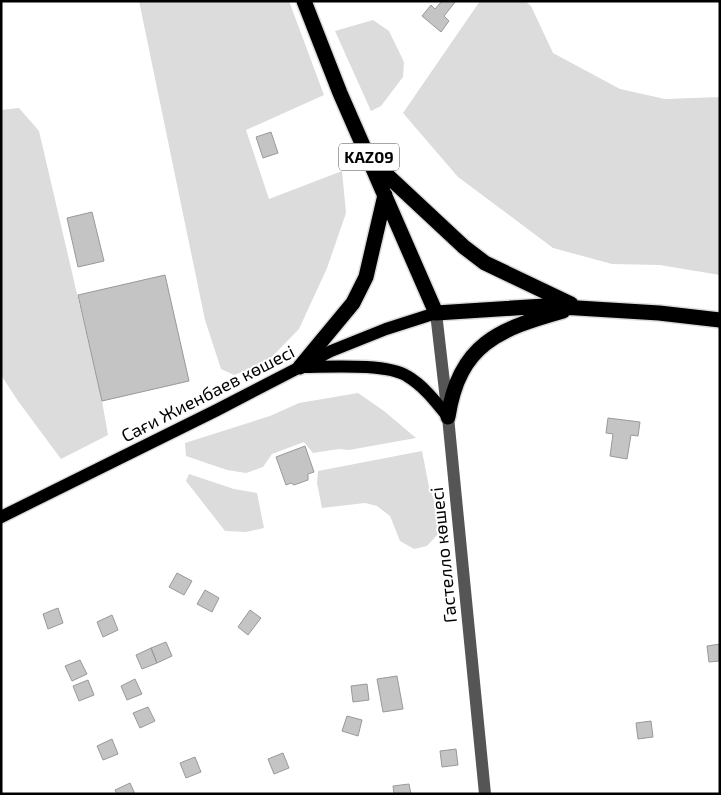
<svg xmlns="http://www.w3.org/2000/svg" width="721" height="795" viewBox="0 0 721 795" font-family="'Exo 2',sans-serif">
<style>
.green{fill:#dcdcdc}
.building{fill:#c4c4c4;stroke:#999}
.lines{fill:none;stroke-linecap:round;stroke-linejoin:round}
.major-casing{stroke:#dbdbdb;stroke-width:15}
.highway-casing{stroke:#dbdbdb;stroke-width:18}
.minor{stroke:#555;stroke-width:12}
.major{stroke:#000;stroke-width:12}
.highway{stroke:#000;stroke-width:15}
.labels{text-anchor:middle;stroke-width:4;stroke-linejoin:round;paint-order:stroke}
.shield{fill:#fff;stroke:#4c4c4c;stroke-width:1}
.shield-label{font-size:16px;font-weight:bold;fill:#000}
.street-label{font-size:18px;fill:#000;stroke:#fff}
</style>
<rect width="100%" height="100%" fill="#fff"/>
<path class="green" d="M139 1H289L324 95 246 130 269 199 342 171 346 213 327 268 299 329 267 362 234 375 221 369 205 320Z
M480 1H525L531 6 553 53 620 89 665 99 720 97V275L660 265 612 264 553 248 458 177 403 113Z
M373 20 389 31 404 62 403 77 381 106 371 111 335 31Z
M19 108 39 131 102 401 108 435 61 459 18 401 1 375V110Z
M358 393 384 411 416 438 349 450 339 449 313 453 304 442 272 454 263 467 246 473 227 470 186 456 185 443 270 416 299 403Z
M422 451 429 487 439 513 438 534 427 546 414 549 400 541 390 516 377 506 365 503 322 508 317 483 318 471Z
M189 474 234 489 257 493 264 528 246 532 225 531 186 481Z"/>
<path class="building" d="M442 1H456L444 16 449 21 441 32 422 16 431 5 435 9Z
M271 132 278 153 263 158 256 137Z
M92 212 104 261 78 267 67 218Z
M165 275 189 381 102 401 78 295Z
M608 418 640 422 638 436 631 435 627 459 610 456 613 434 606 433Z
M305 446 314 472 308 474V480L294 485 291 483 286 485 276 457Z
M177 573 192 581 184 595 169 587Z
M205 590 219 598 212 612 197 604Z
M58 608 63 623 48 629 43 614Z
M250 610 261 618 248 635 238 627Z
M112 615 118 630 103 637 97 622Z
M166 642 172 656 157 663 151 648Z
M720 644V661L709 662 707 646Z
M151 648 157 663 142 669 136 655Z
M80 660 87 674 72 681 65 666Z
M397 676 403 709 383 712 377 679Z
M135 679 142 694 127 700 121 686Z
M88 680 94 695 79 701 73 686Z
M367 684 369 700 353 702 351 686Z
M148 707 155 721 140 728 133 713Z
M347 716 362 720 358 736 342 731Z
M651 721 653 737 638 739 636 723Z
M112 739 118 754 103 760 97 746Z
M456 749 458 765 442 767 440 751Z
M283 753 289 768 274 774 268 759Z
M195 757 201 772 186 778 180 763Z
M130 783 135 794H117L115 790Z
M409 784 411 794H394L393 786Z"/>
<g class="lines">
<g class="major-casing">
<path id="major" d="M303 367C328 367 386 363 407 376 424 386 436 402 448 417
M1 517 217 410 331 351 386 329 436 313"/>
</g>
<g class="highway-casing">
<path id="highway" d="M304 1 340 93 436 313 545 306 659 313 720 320
M374 163 464 247 485 263 571 304
M300 367 353 303 366 277 385 195
M448 417C459 344 499 329 563 311"/>
</g>
<path class="minor" d="M436 313 448 417 485 794"/>
<use href="#major" class="major"/>
<use href="#highway" class="highway"/>
</g>
<g class="labels">
<rect class="shield" x="339" y="143.5" width="60" height="27" rx="4"/>
<g class="shield-label">
<text x="369" y="163">KAZ09</text>
</g>
<g class="street-label">
<text transform="translate(208 394) rotate(-27)" y="6">Сағи Жиенбаев көшесі</text>
<text transform="translate(444 555) rotate(-96)" y="6">Гастелло көшесі</text>
</g>
</g>
<rect width="721" height="795" fill="none" stroke="#000000" stroke-width="5"/>
</svg>
